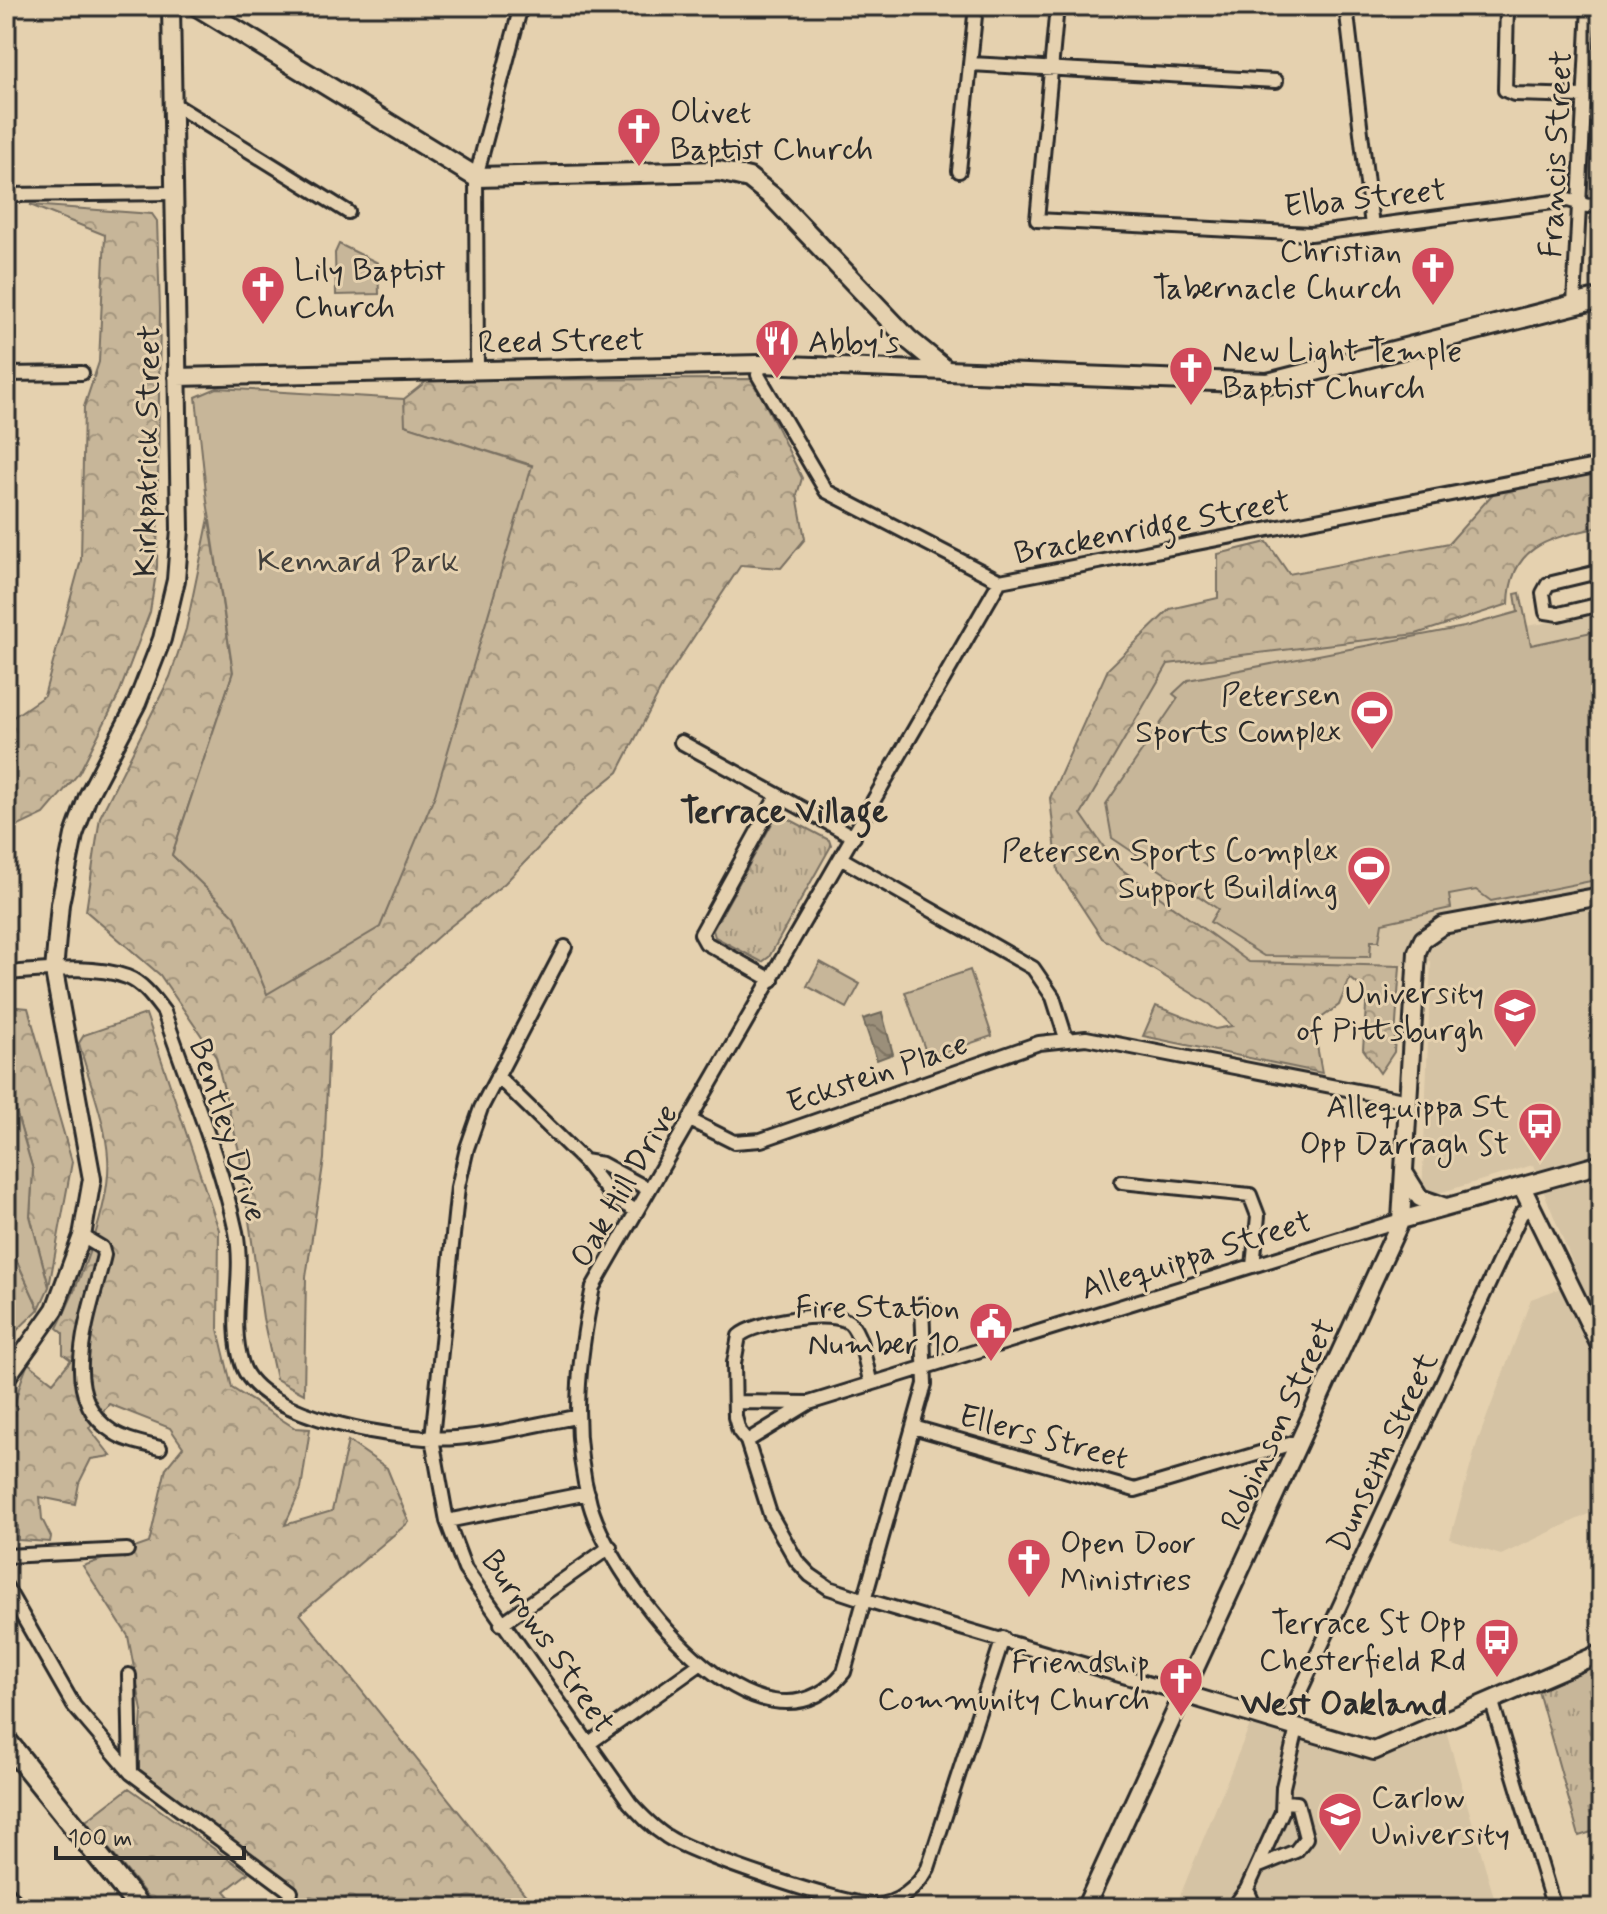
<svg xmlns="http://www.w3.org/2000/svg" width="1607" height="1914" viewBox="0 0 1607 1914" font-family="Mynerve,sans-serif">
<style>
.built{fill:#d5c3a4}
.grass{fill:url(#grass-tufts);stroke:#797062;stroke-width:2}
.forest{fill:url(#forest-crowns);stroke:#797062;stroke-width:2}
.green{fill:#c7b699;stroke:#797062;stroke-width:2}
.water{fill:url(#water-waves);stroke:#6e675a;stroke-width:2}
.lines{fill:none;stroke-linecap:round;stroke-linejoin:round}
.minor-casing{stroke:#2b2b2b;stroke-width:18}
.tertiary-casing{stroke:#2b2b2b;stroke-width:22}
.secondary-casing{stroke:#2b2b2b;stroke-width:24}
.primary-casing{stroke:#2b2b2b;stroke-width:26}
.minor{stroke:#e5d1af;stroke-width:12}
.tertiary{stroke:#e5d1af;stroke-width:16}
.secondary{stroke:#e5d1af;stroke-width:18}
.primary{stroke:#e5d1af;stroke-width:20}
.labels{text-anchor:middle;stroke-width:6;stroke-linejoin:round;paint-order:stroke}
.poi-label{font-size:32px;fill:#2b2b2b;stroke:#e5d1af;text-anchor:end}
.street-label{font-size:32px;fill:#2b2b2b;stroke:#e5d1af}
.park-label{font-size:32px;fill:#42403c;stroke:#e5d1af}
.neighbourhood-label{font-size:34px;font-weight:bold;fill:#2b2b2b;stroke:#e5d1af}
</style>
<defs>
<pattern id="grass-tufts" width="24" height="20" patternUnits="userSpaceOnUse" patternTransform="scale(2)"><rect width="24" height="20" fill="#c7b699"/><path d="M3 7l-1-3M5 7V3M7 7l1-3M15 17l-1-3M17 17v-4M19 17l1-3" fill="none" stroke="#a2947d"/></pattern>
<pattern id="forest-crowns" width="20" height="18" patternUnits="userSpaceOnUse" patternTransform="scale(2)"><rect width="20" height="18" fill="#c7b699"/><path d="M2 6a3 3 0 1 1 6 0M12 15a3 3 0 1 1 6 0" fill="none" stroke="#a2947d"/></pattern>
<pattern id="water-waves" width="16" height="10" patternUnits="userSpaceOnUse" patternTransform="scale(2)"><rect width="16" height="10" fill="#9b8f7a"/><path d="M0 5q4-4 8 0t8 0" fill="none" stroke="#7f7564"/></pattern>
</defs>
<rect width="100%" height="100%" fill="#e5d1af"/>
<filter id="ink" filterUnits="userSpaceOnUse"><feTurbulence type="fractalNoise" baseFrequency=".0125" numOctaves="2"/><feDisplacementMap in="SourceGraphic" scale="16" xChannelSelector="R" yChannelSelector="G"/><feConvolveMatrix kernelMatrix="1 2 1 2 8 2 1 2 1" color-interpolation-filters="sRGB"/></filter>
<g filter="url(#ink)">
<path class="built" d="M1601 615V1508L1501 1555 1450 1539 1477 1443 1531 1299 1580 1281 1533 1165 1422 1198 1431 961 1400 966 1249 962 1117 866 1081 814 1168 664 1416 634 1497 630Z
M1254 1715 1364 1750 1443 1720 1497 1908H1175Z"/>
<path class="grass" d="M781 815 829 840 831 846 769 957 762 962 715 937 713 930 775 818Z
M1601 1663V1829L1579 1836 1538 1691Z"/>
<path class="forest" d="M30 205 152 214 157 221 160 309 157 567 150 612 118 696 79 773 44 814 6 832V722L44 696 81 560 84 407 99 362 105 235Z
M753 379 802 478 797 495 805 539 781 568 741 565 666 679 618 772 587 797 505 883 442 933 329 1035 324 1159 306 1277 304 1394 276 1379 263 1318 239 1151 216 1057 160 975 86 911 100 817 170 677 186 629 209 518 233 672 172 855 235 916 267 993 532 465 404 425V399L428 380Z
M1601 472V527C1552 538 1510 543 1509 604L1416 634 1168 664 1081 814 1117 866 1249 962 1400 966 1394 1052 1380 1073 1363 1049 1367 992 1350 978 1339 1005 1313 1024 1322 1073 1143 1036 1156 1006 1215 1029 1232 1026 1211 1005 1102 938 1058 871 1050 798 1108 669 1170 609 1218 598V554L1267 542 1289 574 1449 543 1498 488Z
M6 1006 28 1008 72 1162 49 1287 30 1216 33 1170 12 1098 6 1092Z
M146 1014 219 1230 218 1329 232 1388 295 1428 310 1429 301 1489 285 1525 332 1511 348 1441 387 1468 409 1522 300 1614 536 1908H279L292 1899 294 1888 138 1773 142 1711 128 1636 83 1566 149 1543 166 1468 183 1447 170 1428 109 1404 89 1428 111 1456 91 1459 79 1483 75 1504 40 1497 42 1519 51 1537 50 1542 18 1540V1526L6 1524C6 1467 5 1417 28 1363L53 1382 71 1360 63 1354V1333L57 1328C78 1286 112 1205 108 1157 106 1122 88 1078 79 1043L84 1035Z
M6 1237 39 1309 6 1341Z
M129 1788 248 1873 225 1891 240 1908H157L86 1821Z"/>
<path class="green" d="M339 244 378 263 379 294 336 295 335 253Z
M217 388 404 399 405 425 532 466 435 795 380 927 267 994 235 916 172 855 233 672 207 501 196 397Z
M1520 593 1531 645 1601 630V879L1491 901 1476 890 1449 895 1451 908 1382 923 1379 941H1371L1370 957 1264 956 1210 922 1218 909 1112 838 1106 804 1178 698 1173 694 1188 680 1464 627 1518 612 1515 594Z
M820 962 860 984 847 1008 807 986Z
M970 970 992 1036 928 1058 905 992Z
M6 1092 12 1098 33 1170 30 1216 49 1287 39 1309 6 1237Z"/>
<path class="water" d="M882 1013 893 1054 877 1060 863 1019Z"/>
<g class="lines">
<g class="minor-casing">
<path id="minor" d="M1057 6 1037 220 1311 234 1568 200 1588 206 1601 203
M1346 6 1372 226
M1507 6 1505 90 1514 94 1583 96
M971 64 1276 81
M172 103 348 212
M959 171 976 6
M6 195 174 193
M1574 305 1589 6
M760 364 758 375 826 491 1000 581 1601 465
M477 370 476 177 521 6
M6 374 82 373
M1601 577 1598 572 1548 584 1543 593 1546 612 1559 614 1601 604
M681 742 854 837
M842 859 1033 968 1053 997 1066 1038
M565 947 481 1108 467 1148 458 1187 432 1438 447 1521 465 1569 630 1803C641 1815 652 1827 666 1836 692 1854 846 1906 875 1905 898 1905 918 1887 928 1868L1003 1638
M6 973C43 971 91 964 127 977 143 983 154 999 164 1012 188 1084 220 1157 236 1232 245 1276 228 1320 242 1364 259 1420 406 1442 456 1438 496 1435 537 1424 576 1417
M772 980 706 943 701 934 777 796
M497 1076 584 1161
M690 1120 734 1142 761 1140 1039 1043 1086 1038 1408 1101
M1122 1182 1250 1195 1258 1216 1253 1266
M635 1210 613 1198 584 1161 602 1164 648 1189
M82 1236 102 1248 104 1255C92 1308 54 1395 113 1432 126 1441 145 1444 160 1448
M922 1304 925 1384 844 1672C760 1776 612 1583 590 1504 570 1431 578 1360 593 1287L1000 581
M871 1384C866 1367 862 1335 850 1323 833 1308 754 1322 739 1336L734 1363 735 1417 739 1431 747 1441 770 1514 796 1560 810 1575 829 1588 856 1597 1184 1694
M738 1402 809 1403
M913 1427 1135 1490 1300 1441
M747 1441 809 1403 1401 1220
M447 1521 588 1493
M6 1556 127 1550
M6 1587 74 1706 131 1773 291 1892
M501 1624 610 1547
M129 1675 131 1773
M1491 1699 1554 1908
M1285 1724 1521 1214 1531 1206
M588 1744 700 1664
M1257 1867 1296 1851 1306 1838 1297 1803 1284 1802
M1247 1889 1255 1908
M1233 1908 1247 1889 1282 1812 1283 1787 1297 1728"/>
</g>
<g class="tertiary-casing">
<path id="tertiary" d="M177 377 760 364 947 371
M1405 1174 1420 1198 1446 1207
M1522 1187 1601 1348
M1401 1220 1601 1164
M6 1378 55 1309 82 1236 92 1179 54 971 60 904 74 835 88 796 137 703 162 639 176 580 180 529 171 6
M1184 1694 1374 1751 1601 1653
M1085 1908 1401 1220 1417 952 1423 939 1443 925 1601 896"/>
</g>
<g class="secondary-casing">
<path id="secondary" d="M197 6 476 177 719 171 749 178 773 197 908 339 947 371 1268 383 1601 298"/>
</g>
<g class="primary-casing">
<path id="primary" d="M6 1741 140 1908
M6 1897 15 1908"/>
</g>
<use href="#minor" class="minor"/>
<use href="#tertiary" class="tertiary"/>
<use href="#secondary" class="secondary"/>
<use href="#primary" class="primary"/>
</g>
</g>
<defs>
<g id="church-pin" transform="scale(2.3)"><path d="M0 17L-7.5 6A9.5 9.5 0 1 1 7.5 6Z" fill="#d1495b" stroke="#e5d1af"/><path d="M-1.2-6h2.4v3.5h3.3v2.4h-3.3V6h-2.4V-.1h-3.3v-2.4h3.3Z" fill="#fff"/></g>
<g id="restaurant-pin" transform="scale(2.3)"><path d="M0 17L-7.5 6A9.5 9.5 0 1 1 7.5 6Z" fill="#d1495b" stroke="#e5d1af"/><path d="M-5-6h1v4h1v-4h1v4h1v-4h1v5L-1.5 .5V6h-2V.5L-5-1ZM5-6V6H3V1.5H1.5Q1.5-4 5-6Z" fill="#fff"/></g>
<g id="stadium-pin" transform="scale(2.3)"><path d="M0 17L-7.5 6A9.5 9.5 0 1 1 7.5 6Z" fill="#d1495b" stroke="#e5d1af"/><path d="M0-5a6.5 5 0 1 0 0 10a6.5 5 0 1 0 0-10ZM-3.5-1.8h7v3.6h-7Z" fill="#fff"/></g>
<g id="university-pin" transform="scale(2.3)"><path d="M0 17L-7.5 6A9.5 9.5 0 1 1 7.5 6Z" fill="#d1495b" stroke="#e5d1af"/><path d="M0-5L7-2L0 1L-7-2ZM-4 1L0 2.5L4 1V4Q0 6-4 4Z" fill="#fff"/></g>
<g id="bus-pin" transform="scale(2.3)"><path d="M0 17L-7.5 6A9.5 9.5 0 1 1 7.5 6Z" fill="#d1495b" stroke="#e5d1af"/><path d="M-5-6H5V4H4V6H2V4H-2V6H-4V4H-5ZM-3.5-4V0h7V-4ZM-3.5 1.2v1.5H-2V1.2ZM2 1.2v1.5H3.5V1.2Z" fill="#fff"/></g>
<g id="civic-pin" transform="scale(2.3)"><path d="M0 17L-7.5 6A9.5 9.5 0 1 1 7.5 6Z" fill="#d1495b" stroke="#e5d1af"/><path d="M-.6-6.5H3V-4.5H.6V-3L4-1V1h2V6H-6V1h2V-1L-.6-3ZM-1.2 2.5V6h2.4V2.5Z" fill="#fff"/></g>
</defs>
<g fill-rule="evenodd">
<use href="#church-pin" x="639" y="129"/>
<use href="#church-pin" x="1433" y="268"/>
<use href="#church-pin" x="263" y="287"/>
<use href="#restaurant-pin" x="777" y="341"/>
<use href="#church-pin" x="1191" y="368"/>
<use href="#stadium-pin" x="1372" y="712"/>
<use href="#stadium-pin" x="1369" y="868"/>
<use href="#university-pin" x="1515" y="1010"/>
<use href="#bus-pin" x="1540" y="1124"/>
<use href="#civic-pin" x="991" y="1324"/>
<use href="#church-pin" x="1029" y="1560"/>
<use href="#bus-pin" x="1497" y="1640"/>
<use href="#church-pin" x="1181" y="1679"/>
<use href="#university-pin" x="1340" y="1814"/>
</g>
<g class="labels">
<g class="poi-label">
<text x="670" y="122" text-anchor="start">Olivet<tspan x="670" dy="37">Baptist Church</tspan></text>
<text x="1402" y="261">Christian<tspan x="1402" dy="37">Tabernacle Church</tspan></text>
<text x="294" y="280" text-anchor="start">Lily Baptist<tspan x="294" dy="37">Church</tspan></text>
<text x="808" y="352" text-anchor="start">Abby's</text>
<text x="1222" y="361" text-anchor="start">New Light Temple<tspan x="1222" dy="37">Baptist Church</tspan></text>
<text x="1341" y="705">Petersen<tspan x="1341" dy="37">Sports Complex</tspan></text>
<text x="1338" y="861">Petersen Sports Complex<tspan x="1338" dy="37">Support Building</tspan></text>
<text x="1484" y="1003">University<tspan x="1484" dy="37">of Pittsburgh</tspan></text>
<text x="1509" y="1117">Allequippa St<tspan x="1509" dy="37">Opp Darragh St</tspan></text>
<text x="960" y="1317">Fire Station<tspan x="960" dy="37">Number 10</tspan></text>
<text x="1060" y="1553" text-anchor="start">Open Door<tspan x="1060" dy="37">Ministries</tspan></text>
<text x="1466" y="1633">Terrace St Opp<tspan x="1466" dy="37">Chesterfield Rd</tspan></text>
<text x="1150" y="1672">Friendship<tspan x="1150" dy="37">Community Church</tspan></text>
<text x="1371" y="1807" text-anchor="start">Carlow<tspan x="1371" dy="37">University</tspan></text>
</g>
<g class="street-label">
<text transform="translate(1555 154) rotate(-87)" y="11">Francis Street</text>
<text transform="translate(1365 197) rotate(-6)" y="11">Elba Street</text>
<text transform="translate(561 340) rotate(-1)" y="11">Reed Street</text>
<text transform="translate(146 451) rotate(-89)" y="11">Kirkpatrick Street</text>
<text transform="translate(1152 526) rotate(-11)" y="11">Brackenridge Street</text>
<text transform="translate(877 1072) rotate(-19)" y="11">Eckstein Place</text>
<text transform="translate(229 1130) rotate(72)" y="11">Bentley Drive</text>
<text transform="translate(623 1185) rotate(-60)" y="11">Oak Hill Drive</text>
<text transform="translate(1196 1254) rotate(-17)" y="11">Allequippa Street</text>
<text transform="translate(1277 1424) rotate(-65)" y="11">Robinson Street</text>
<text transform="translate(1044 1436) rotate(15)" y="11">Ellers Street</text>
<text transform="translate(1382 1452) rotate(-65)" y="11">Dunseith Street</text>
<text transform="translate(549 1641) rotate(56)" y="11">Burrows Street</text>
</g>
<g class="park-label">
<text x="358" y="571">Kennard Park</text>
</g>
<g class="neighbourhood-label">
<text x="784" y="822">Terrace Village</text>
<text x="1344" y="1714">West Oakland</text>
</g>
</g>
<rect width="1607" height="1914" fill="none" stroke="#e5d1af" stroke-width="32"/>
<rect x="16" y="16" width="1575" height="1882" fill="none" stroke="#2b2b2b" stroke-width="3" filter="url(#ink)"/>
<path d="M56 1846v12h188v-12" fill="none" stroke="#2b2b2b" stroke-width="4"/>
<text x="68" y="1846" font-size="24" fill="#2b2b2b" stroke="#e5d1af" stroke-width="6" paint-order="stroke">100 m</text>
</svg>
